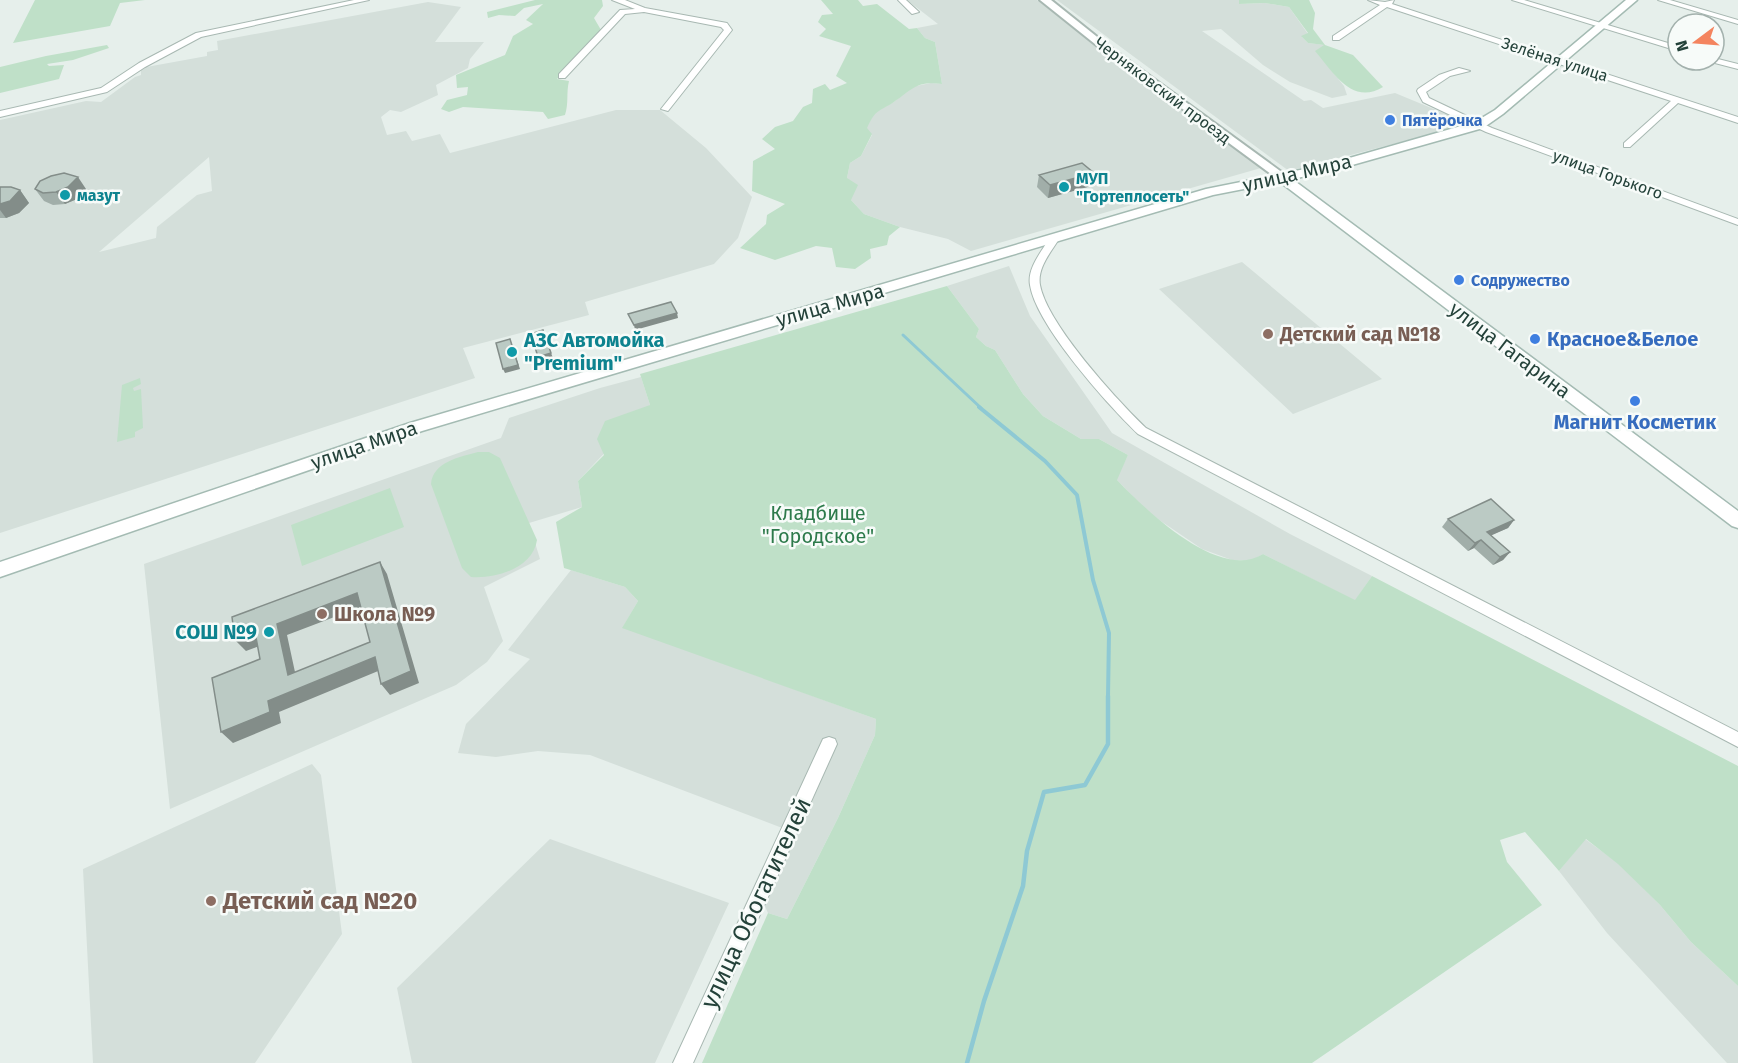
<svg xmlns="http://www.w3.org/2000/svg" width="1738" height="1063" viewBox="0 0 1738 1063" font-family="'Fira Sans',sans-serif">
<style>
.built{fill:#d4dfda;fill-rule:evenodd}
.green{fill:#bfe0c8}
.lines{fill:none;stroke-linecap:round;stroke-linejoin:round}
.stream-far2{stroke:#8ec9d4;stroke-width:3}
.stream-far1{stroke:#8ec9d4;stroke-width:4}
.stream{stroke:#8ec9d4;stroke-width:4.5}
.minor-casing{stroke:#a8b8b2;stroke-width:2}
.tertiary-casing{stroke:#a8b8b2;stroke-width:4}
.secondary-casing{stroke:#a4bbb3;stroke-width:3}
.minor{fill:#fff;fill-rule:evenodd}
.tertiary{fill:#fff;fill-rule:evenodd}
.secondary{fill:#fff;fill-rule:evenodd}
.wall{fill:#a1aea9}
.shaded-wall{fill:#838d89}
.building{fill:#bbcac4;stroke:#838d89;stroke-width:1.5;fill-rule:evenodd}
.shop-dot{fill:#3f7fe0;stroke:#f7fbf9;stroke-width:2}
.culture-dot{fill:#0f9aa8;stroke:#f7fbf9;stroke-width:2}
.education-dot{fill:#8d6e63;stroke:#f7fbf9;stroke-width:2}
.labels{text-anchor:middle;stroke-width:5;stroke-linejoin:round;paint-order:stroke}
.far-street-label{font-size:16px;fill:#24423a;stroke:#f7fbf9}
.far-shop-label{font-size:16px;font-weight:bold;fill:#366cbe;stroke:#f7fbf9;text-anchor:start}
.far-culture-label{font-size:16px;font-weight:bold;fill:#0d838f;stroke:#f7fbf9;text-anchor:start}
.street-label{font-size:20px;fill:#24423a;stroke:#f7fbf9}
.education-label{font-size:20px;font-weight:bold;fill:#785e54;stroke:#f7fbf9;text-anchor:start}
.shop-label{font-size:20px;font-weight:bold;fill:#366cbe;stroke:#f7fbf9;text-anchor:start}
.culture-label{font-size:20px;font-weight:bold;fill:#0d838f;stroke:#f7fbf9;text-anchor:start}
.park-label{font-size:20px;fill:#2d7a4b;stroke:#f7fbf9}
.near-education-label{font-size:24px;font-weight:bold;fill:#785e54;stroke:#f7fbf9;text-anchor:start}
.near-street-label{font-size:24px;fill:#24423a;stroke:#f7fbf9}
</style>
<rect width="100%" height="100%" fill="#e6efeb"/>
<path class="built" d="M907 0H1037L1261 168 971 251 948 239 900 227 864 214 851 200 847 178 850 163 861 156 872 135 866 128 875 112 894 102 911 87 931 83 942 84 935 42 925 38 917 28 938 24Z
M1057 0H1239L1240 4 1265 3 1289 7 1308 34 1302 37 1308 43 1325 45 1316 51 1344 86 1347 95 1332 98 1290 82 1263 65 1221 29 1202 31 1304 101 1311 100 1323 108 1395 93 1470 124 1289 171Z
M428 2 461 7 435 42H484L470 59 468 68 436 85 438 95 401 112 390 110 381 117 387 135 406 131 412 141 440 134 450 153 616 110H660L706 148 752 197 738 238 714 264 585 302 589 315 463 348 475 378 0 533V120L86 101 101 102 135 77 141 75V68L207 56V52L218 50 217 41ZM209 157 212 191 197 195 157 227 156 238 99 252Z
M1242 262 1382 379 1293 414 1159 289Z
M1009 266 1030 316 1112 433 1290 534 1372 576 1355 601 1263 554 1253 560H1232L1202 549 1149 513 1116 479 1128 455 1099 439H1081L1043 416 1023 394 995 350 986 346 976 337 979 329 947 286Z
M641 377 650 405 578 481 582 507 529 523 540 559 484 587 503 641 487 662 456 685 170 809 144 564 501 438 509 418 600 388Z
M571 570 625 587 638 601 623 627 876 719 875 735 838 818 787 919 768 913 764 904 798 834 590 755 538 751 496 757 458 753 466 724 530 659 508 650Z
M312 764 321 775 342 934 255 1063H93L83 869Z
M550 839 729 903 655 1063H412L397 988Z
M1585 839 1618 863 1660 905 1691 942 1738 986V1063H1727L1607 933 1559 871Z"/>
<path class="green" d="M35 0H145L120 3 110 26 13 43Z
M535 0H602L603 6 594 18 601 30 557 79 569 81C566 93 569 103 565 115L548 119 543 112 463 107 449 112 441 109 447 100 467 95 468 87 457 88 456 75 505 55 513 36 533 24 526 20 543 4 524 8 515 16 499 15 488 18 487 12Z
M821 0H858L863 6 877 4 909 29 917 28 925 38 935 42 942 84C916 81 913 89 894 102 877 113 876 109 867 128L872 134 861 156 850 163 847 178 858 185 851 200 864 214 900 227 889 236 887 245 870 249 871 258 855 269 836 267 832 248 816 246 775 260 740 248 766 224 767 215 785 204 752 191 753 161 775 149 762 139 775 127 793 121 803 107 812 103 813 89 825 84 830 90 847 83 836 76 851 46 819 36 826 29 818 22 822 15 833 14Z
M1239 0H1309L1315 13 1313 29 1325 45 1353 55 1383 87C1352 106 1333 72 1315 51L1324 45 1308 43 1301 36 1308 33 1289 7 1265 3 1239 4Z
M107 45 109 48 73 60 47 64 49 66 64 65 59 79 0 93V67L46 56Z
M947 286 979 329 976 337 986 346 995 350 1023 394 1043 416 1081 439H1099L1128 455 1117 480C1145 509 1219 582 1263 554L1355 600 1372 576 1738 766V986L1691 942 1660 905 1618 864 1586 839 1559 871 1525 832 1500 840 1507 862 1542 905 1312 1063H702L768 913 787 919 838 818 875 735 876 719 622 628 638 601 625 587 564 568 556 522 582 507 578 481 604 455 597 439 605 421 650 405 640 374Z
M140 378 141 384 133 388 134 391 141 389 143 428 135 432V437L117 442 122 385Z
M478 452H489L500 458 537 540C533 568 496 579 471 577L462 568 431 484C433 462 459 457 478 452Z
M390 488 404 527 302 566 291 525Z"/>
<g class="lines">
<path class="stream-far2" d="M903 335 981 408"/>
<path class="stream-far1" d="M979 407 1045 461 1077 495 1093 580 1109 633 1108 697"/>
<path class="stream" d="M967 1063 984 1001 1023 886 1027 851 1044 792 1085 785 1108 744V696"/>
<g class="minor-casing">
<path id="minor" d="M354 0H369L201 37 145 67 107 92 0 117V111L101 88 139 63 196 33Z
M612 0H625L645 8 727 23 732 30 668 111 661 109 724 30 721 27 644 12 625 14 565 78H559V74L620 10 635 9Z
M898 0H906L919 12 912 14Z
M1368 0 1385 2 1394 0 1392 4 1738 117V123L1678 103 1630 147H1624V143L1671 101 1387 7 1339 40H1333V36L1380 5Z
M1512 0H1524L1678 46V51Z
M1658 0H1670L1738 20V24Z
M1714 58 1738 64V69L1711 62 1710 60H1714Z
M1459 68 1470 71 1450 76 1426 92 1429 98 1492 128 1738 219V225L1486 132 1423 102 1417 91 1418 89 1439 75Z
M1054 236 1059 239C1051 252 1037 268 1040 285 1047 324 1117 400 1146 428L1738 732V747L1138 434C1108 405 1036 325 1030 285 1027 269 1041 252 1049 239Z
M829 737 835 739 837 744 693 1063H673L823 739Z"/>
</g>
<g class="tertiary-casing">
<path id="tertiary" d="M1040 0H1051L1106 44 1287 176V180H1279L1100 48Z"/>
</g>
<g class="secondary-casing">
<path id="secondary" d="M1626 0H1637L1503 114 1483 128 1331 171 1292 179 1738 511V528L1732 526 1280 182 1213 195 422 431 0 577V562L410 423 1206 189 1325 165 1475 122 1495 110Z"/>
</g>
<use href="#minor" class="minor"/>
<use href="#tertiary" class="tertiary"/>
<use href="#secondary" class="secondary"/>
</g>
<path class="wall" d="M1094 173 1091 186 1048 198 1037 187 1039 175Z
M0 187 20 190 29 203 19 213 6 218H0Z
M35 189H86L77 199 65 204 53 205 44 201Z
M1448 519 1514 520 1508 528 1491 535 1510 552 1503 560 1493 565 1474 548 1468 551 1442 527Z"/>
<path class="shaded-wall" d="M1094 173 1091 186 1048 198 1050 185Z
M78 177 86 189 77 199 65 204 56 192Z
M20 190 29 203 19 213 6 218 0 210V204Z
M677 313 678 318 635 330 634 325Z
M510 339 520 369 505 373 503 369Z
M551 353 553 358 539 361 538 357Z
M1514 520 1508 528 1481 540 1487 532Z
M1481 540 1474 548 1468 551 1475 543Z
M1510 552 1503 560 1493 565 1500 557Z
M380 562 387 574 419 683 390 695 381 684Z
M357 593 366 605 287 635 298 686 288 675 277 624Z
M255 632 265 644 246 651 235 640Z
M375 657 383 669 279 712 281 723 233 743 221 732 268 701Z"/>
<path class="building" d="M1082 163 1094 173 1050 185 1039 175Z
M64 173 78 177 68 187 56 192 43 193 35 189 40 181 51 176Z
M0 187H11L20 190 10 201 0 204Z
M671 302 677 313 634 325 628 314Z
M543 330 551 353 538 357 531 334Z
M510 339 518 365 503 369 496 343Z
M1491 499 1514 520 1487 532 1510 552 1500 557 1481 540 1475 543 1448 519Z
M380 562 411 671 381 684 375 657 268 701 270 712 221 732 212 678 260 659 255 632 235 640 232 617ZM357 593 370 642 288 675 277 624Z"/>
<g class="shop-dot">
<circle cx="1390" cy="120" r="6"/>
<circle cx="1459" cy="280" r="6"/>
<circle cx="1535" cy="339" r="6"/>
<circle cx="1635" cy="401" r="6"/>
</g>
<g class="culture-dot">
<circle cx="1064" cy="187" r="6"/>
<circle cx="65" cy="195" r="6"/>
<circle cx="512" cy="352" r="6"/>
<circle cx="269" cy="632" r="6"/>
</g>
<g class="education-dot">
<circle cx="1268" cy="334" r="6"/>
<circle cx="322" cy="614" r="6"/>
<circle cx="211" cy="901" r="6"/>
</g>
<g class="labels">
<g class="far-street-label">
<text transform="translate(1555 59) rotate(18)" y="6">Зелёная улица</text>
<text transform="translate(1163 90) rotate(37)" y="6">Черняковский проезд</text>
<text transform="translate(1608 174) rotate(20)" y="6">улица Горького</text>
</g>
<g class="far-shop-label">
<text x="1402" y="126">Пятёрочка</text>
<text x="1471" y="286">Содружество</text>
</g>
<g class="far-culture-label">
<text x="1076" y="184">МУП<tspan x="1076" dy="18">"Гортеплосеть"</tspan></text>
<text x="77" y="201">мазут</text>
</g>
<g class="street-label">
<text transform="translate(1297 173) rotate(-13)" y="7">улица Мира</text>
<text transform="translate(830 305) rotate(-16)" y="7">улица Мира</text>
<text transform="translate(1510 350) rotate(37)" y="7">улица Гагарина</text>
<text transform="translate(364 445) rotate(-19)" y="7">улица Мира</text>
</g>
<g class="education-label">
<text x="1280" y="341">Детский сад №18</text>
<text x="334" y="621">Школа №9</text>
</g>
<g class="shop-label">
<text x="1547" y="346">Красное&amp;Белое</text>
<text x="1635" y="429" text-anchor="middle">Магнит Косметик</text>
</g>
<g class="culture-label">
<text x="524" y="347">АЗС Автомойка<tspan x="524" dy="23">"Premium"</tspan></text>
<text x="257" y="639" text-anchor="end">СОШ №9</text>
</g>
<g class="park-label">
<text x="818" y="520">Кладбище<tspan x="818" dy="23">"Городское"</tspan></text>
</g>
<g class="near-education-label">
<text x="223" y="909">Детский сад №20</text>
</g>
<g class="near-street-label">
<text transform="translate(756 903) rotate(-65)" y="8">улица Обогатителей</text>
</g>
</g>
<g transform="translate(1696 42) rotate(254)"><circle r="28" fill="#f7fbf9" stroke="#a3b1ad" stroke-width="1.5"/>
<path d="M0-4.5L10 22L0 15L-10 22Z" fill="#f4845f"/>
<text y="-9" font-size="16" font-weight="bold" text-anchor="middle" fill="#24423a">N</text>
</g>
</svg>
